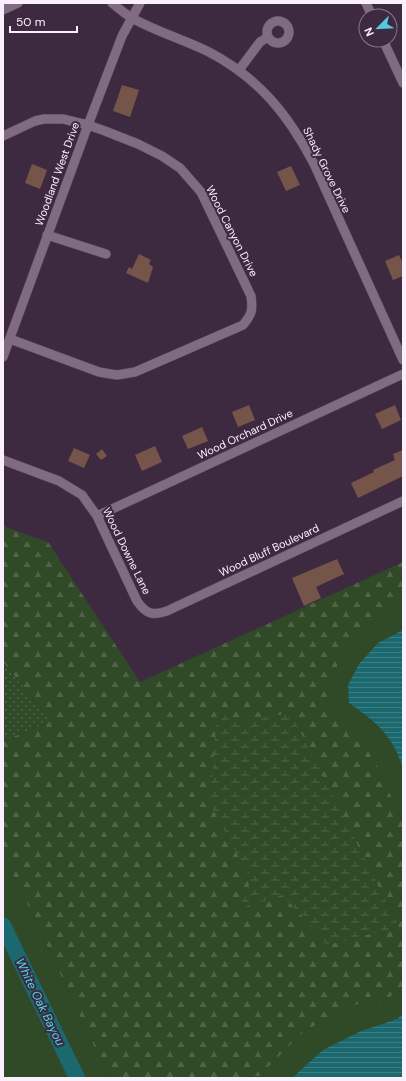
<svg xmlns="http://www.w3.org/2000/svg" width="406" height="1081" viewBox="0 0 406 1081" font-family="'DM Sans',sans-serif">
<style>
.grass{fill:#304927}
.forest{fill:url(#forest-firs)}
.wetland{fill:url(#wetland-marsh)}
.park{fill:url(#park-dots)}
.water{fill:url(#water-rules)}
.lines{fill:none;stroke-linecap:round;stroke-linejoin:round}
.river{stroke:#1b686f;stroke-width:16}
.building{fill:#75554a}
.minor-casing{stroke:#58475a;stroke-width:10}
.minor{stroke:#816b83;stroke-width:9}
.labels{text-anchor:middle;stroke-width:4;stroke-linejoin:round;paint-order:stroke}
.street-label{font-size:11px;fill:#fceffd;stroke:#3d2a40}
.water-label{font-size:12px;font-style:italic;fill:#49d8e6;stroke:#3d2a40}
</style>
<defs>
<pattern id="forest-firs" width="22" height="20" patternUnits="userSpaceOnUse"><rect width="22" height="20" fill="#304927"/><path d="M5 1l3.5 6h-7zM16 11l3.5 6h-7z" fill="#4f6447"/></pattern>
<pattern id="wetland-marsh" width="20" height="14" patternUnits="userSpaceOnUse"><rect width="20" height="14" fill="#304927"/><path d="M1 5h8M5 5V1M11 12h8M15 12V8" fill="none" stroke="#4f6447"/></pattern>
<pattern id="park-dots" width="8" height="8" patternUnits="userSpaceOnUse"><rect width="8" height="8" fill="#304927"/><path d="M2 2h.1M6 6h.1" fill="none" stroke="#4f6447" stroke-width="1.8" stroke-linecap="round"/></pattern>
<pattern id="water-rules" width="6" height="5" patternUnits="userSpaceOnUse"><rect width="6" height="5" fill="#1b686f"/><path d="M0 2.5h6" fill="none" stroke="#3d7e84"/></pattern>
</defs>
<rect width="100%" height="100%" fill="#3d2a40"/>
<path class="grass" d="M403 601V822L375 761 352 726 325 701 337 670 338 653 394 604Z
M3 857 19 886 109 1078H3Z
M403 988V1078H231L259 1076 303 1032 352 1005 382 1002Z"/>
<path class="forest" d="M3 526 48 542 140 682 403 562V601L394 604 338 653 337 670 325 701 352 726 375 761 403 822V988L382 1002 352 1005 303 1032 259 1076 231 1078H109L19 886 3 857V741L51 721 3 662Z"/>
<path class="wetland" d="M217 712 238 721 291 713 399 927 327 945 283 895 239 909 251 880 210 804Z"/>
<path class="park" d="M3 662 51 721 3 741Z"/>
<path class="water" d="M403 630V769C393 735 377 723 349 703L348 685 359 664 378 643Z
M403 1014V1078H292L323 1050 359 1032 397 1019Z"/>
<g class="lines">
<path class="river" d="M3 925 77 1078"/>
</g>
<path class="building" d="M122 85 139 90 130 117 113 111Z
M32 164 47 170 40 189 25 183Z
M291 166 300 185 286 191 277 172Z
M139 254 151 260 149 264 153 267 148 283 126 273 129 267 132 269Z
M399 255 403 263V276L393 280 385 261Z
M249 405 255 420 238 427 232 412Z
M395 405 401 420 382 429 375 414Z
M202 427 208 441 188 449 182 436Z
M155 446 162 462 142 471 135 455Z
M74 448 90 455 84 468 68 461Z
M102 449 107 456 101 460 96 454Z
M403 450V476L358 498 351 483 374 472 373 470 395 460 393 454Z
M337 559 344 574 316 587 321 598 304 606 292 578Z"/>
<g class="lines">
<g class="minor-casing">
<path id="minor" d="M112 3C118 8 125 14 132 18 155 31 182 39 207 51 258 77 288 114 314 164L403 360
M366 3 372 16
M3 10 18 3
M267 32a11 11 0 1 1 22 0a11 11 0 1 1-22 0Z
M383 40 403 83
M239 70 260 42 268 37
M3 136 35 121 44 119H63L88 125 105 131 138 144 162 156 180 168 201 192 251 296C253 310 252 314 243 325L135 372 117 375 99 372 10 339
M47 235 106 254
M3 357 88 125 122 36 140 3
M3 460 59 481 82 495 97 516 137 601C146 614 152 616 167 611L403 501
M97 516 403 374"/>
</g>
<use href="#minor" class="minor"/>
</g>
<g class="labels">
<g class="street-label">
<text transform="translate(327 170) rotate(64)" y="4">Shady Grove Drive</text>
<text transform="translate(57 174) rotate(-70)" y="4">Woodland West Drive</text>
<text transform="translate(232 231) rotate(63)" y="4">Wood Canyon Drive</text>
<text transform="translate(245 434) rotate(-25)" y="4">Wood Orchard Drive</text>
<text transform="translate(269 550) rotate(-25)" y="4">Wood Bluff Boulevard</text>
<text transform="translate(127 551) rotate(64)" y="4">Wood Downe Lane</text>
</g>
<g class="water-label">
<text transform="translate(40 1002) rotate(64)" y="4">White Oak Bayou</text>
</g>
</g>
<rect width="406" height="1081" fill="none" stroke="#fceffd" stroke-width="8"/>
<g transform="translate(378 28) rotate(246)"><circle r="19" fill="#3d2a40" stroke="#89798c"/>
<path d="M0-3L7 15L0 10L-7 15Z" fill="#54cade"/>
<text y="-6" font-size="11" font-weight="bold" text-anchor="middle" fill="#fceffd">N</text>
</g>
<path d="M10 26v6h67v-6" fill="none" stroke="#fceffd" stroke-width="2"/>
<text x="16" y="26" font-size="12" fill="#fceffd" stroke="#3d2a40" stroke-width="3" paint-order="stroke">50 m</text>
</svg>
